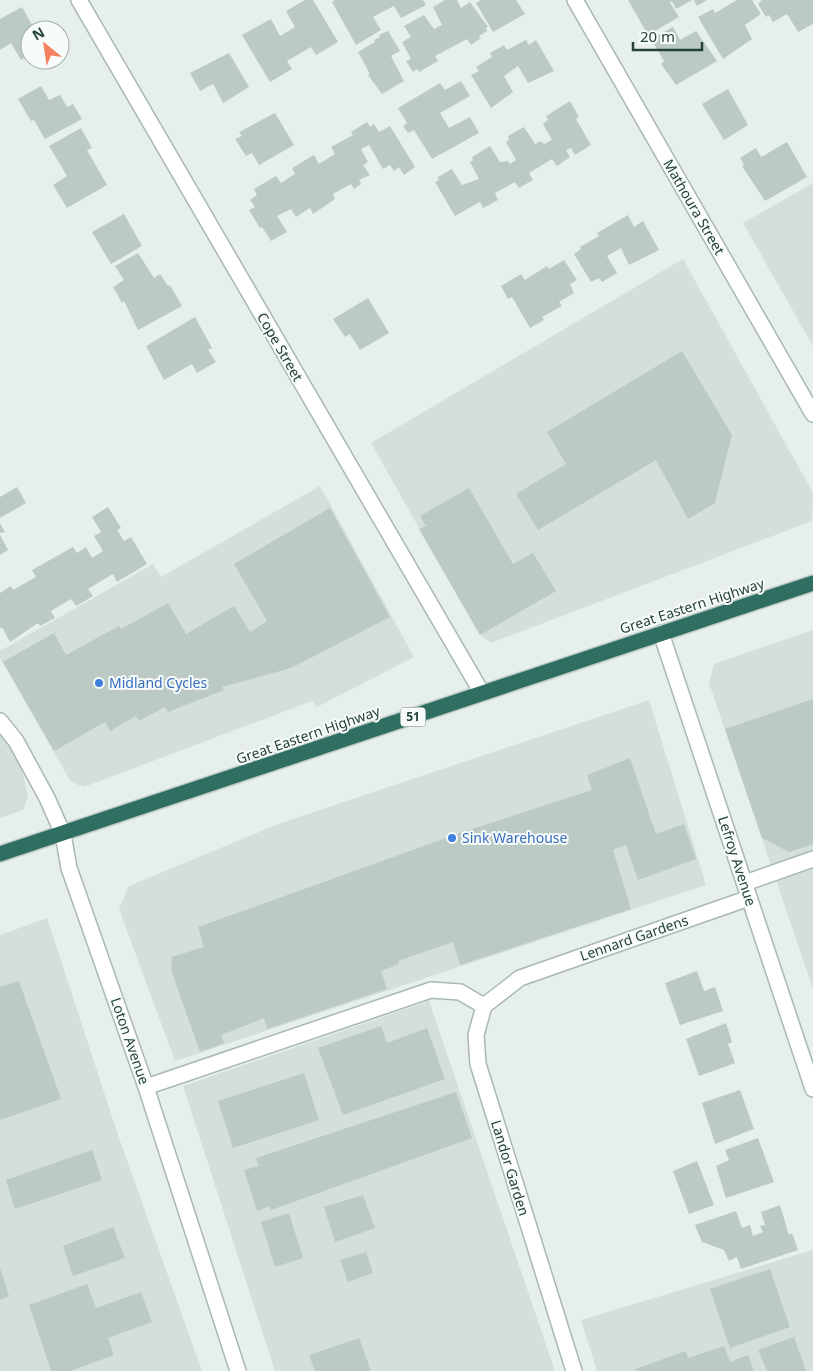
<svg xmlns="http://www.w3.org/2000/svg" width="813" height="1371" viewBox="0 0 813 1371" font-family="'Noto Sans',sans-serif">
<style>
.built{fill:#d4dfda}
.building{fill:#bbcac4}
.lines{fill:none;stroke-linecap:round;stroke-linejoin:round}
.minor-casing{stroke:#a8b8b2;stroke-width:18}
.highway-casing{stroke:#c2cac8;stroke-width:18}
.minor{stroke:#fff;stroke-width:15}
.highway{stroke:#2f6f62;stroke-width:15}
.shop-dot{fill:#3f7fe0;stroke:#f7fbf9;stroke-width:2}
.labels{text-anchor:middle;stroke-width:4;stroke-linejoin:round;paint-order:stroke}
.shield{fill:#f7fbf9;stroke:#637a73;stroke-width:1}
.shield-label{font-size:12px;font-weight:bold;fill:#24423a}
.street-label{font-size:14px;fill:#24423a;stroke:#f7fbf9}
.shop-label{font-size:14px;fill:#366cbe;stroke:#f7fbf9;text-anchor:start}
</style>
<rect width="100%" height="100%" fill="#e6efeb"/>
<path class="built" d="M813 183V346L743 223Z
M683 259 813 493 812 521 491 643 479 634 371 443Z
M320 486 414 657 317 707 312 701 84 787 71 782 0 658V651L153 564 161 577Z
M813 630V989L709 683 714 664Z
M649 700 706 885 175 1061 119 909 129 886 281 823Z
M0 721 16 741 28 797 23 810 0 818Z
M47 918 118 1135 202 1371H0V935Z
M429 1001 555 1371H275L183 1086Z
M813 1250V1371H597L581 1320Z"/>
<path class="building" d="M305 0H313L338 42 316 55 311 47 287 61 292 69 270 82 242 35 271 19 280 36 295 27 286 11Z
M335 0H423L426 5 401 18 394 6 373 17 381 30 356 45 332 2Z
M445 0H457L461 8 470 2 488 27 486 28 487 31 479 36 481 38 471 45 467 39 435 56 438 61 419 72 417 69 413 72 406 61 411 59 402 42 411 37 404 26 424 15 434 29 442 25 433 7Z
M481 0H516L525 14 493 32 476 3Z
M628 0H692L676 9 672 1 670 3 679 17 648 35Z
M694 0H707L697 6Z
M737 0H752L761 14 745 25 752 39 723 59 698 17 713 9 715 13Z
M762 0H813V24L798 32 787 14 773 22 769 15 766 17 758 4Z
M22 7 35 30H30V55L21 60 11 43 0 50V19Z
M673 27 680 40 696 31 717 61 676 85 661 64 664 61 651 39Z
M388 31 400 51 391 56 404 81 382 94 368 75 370 74 358 52 375 42 374 40 380 37 379 35Z
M526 40 529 45 536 40 554 71 528 83 518 66 504 76 513 92 491 108 471 75 479 71 476 67 492 57 490 53 504 45 507 50Z
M229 53 249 87 223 103 213 84 200 91 190 73Z
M461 81 470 96 440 113 449 128 470 117 479 133 432 159 414 130 408 133 403 126 407 123 398 108 440 83 445 90Z
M41 86 49 100 60 95 67 107 73 104 82 119 45 139 34 120 31 121 18 99Z
M728 89 748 125 724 140 702 104Z
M570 101 579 117 576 119 591 145 575 155 571 148 566 150 570 157 557 166 552 159 529 173 533 180 519 188 515 182 495 193 498 200 483 208 480 202 455 216 435 182 439 180 438 177 452 169 462 185 479 179 470 162 473 160 472 157 490 146 500 162 508 161 510 164 516 160 506 142 509 140 508 136 524 127 535 144 541 141 544 144 552 140 543 124 548 120 546 116Z
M275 113 294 145 259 165 252 153 246 156 235 139 242 136 239 132Z
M367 122 370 127 374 124 379 132 390 126 415 167 404 175 399 167 394 171 390 165 383 169 369 145 361 149 368 162 363 165 370 175 359 180 361 184 354 189 351 184 333 194 335 199 313 214 310 208 296 217 291 209 277 216 287 232 271 241 262 227 260 228 249 210 255 207 250 200 257 195 254 189 276 176 281 183 295 174 292 168 314 155 319 164 335 154 331 147 353 135 351 132Z
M81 128 92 148 87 150 107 185 67 208 53 185 67 176 49 146Z
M787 142 807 177 765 201 742 166 744 165 740 158 756 148 761 157Z
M124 214 142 246 111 264 92 232Z
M628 215 634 227 643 221 659 250 629 265 621 248 607 256 617 273 602 282 599 278 591 282 574 254 581 249 580 247 599 236 597 233Z
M138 253 154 278 160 274 168 286 170 285 182 306 138 330 124 301 122 303 113 287 124 280 115 266Z
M564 260 577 280 570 284 574 293 559 302 562 306 542 317 544 320 530 328 512 297 508 299 501 286 521 274 525 280 547 266 549 269Z
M368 298 389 333 360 350 350 334 345 337 333 319Z
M195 317 212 348 208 350 216 362 197 373 192 364 164 380 146 346Z
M682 351 732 435 715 503 688 519 656 460 538 530 516 494 566 464 547 432Z
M17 487 26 503 0 518V497Z
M469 488 513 564 533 553 556 591 480 635 419 529 426 526 420 516Z
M108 507 121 528 117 530 124 541 131 537 147 564 117 582 113 574 88 589 93 596 76 606 71 599 51 611 55 618 40 626 38 623 10 642 2 627 0 629V593L11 586 13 590 36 577 32 570 73 547 77 553 86 547 92 558 103 551 94 536 101 532 92 517Z
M330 508 390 617 291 668 222 687 224 690 168 712 165 707 139 721 136 716 110 731 105 722 54 751 3 662 54 633 66 655 119 626 121 629 168 603 186 634 234 606 250 632 267 621 234 564Z
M0 523 5 532 0 533Z
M0 535 8 550 0 555Z
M813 699V844L789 852 762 838 725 729Z
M630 758 656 834 684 824 696 859 638 880 626 845 613 850 631 909 460 965 453 942 398 961 399 964 381 971 387 989 267 1029 264 1018 221 1035 224 1043 200 1052 171 970 172 957 204 947 198 927 460 833 592 790 587 775Z
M697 971 704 991 715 987 723 1011 680 1025 665 983Z
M19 981 61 1099 0 1120V987Z
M726 1023 732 1042 728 1044 735 1063 699 1076 686 1039Z
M381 1026 387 1043 427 1028 445 1079 343 1115 318 1048Z
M304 1073 319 1120 233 1148 218 1101Z
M740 1090 754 1129 715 1144 702 1103Z
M456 1092 472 1138 271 1210 270 1206 257 1211 244 1170 259 1166 256 1158Z
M758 1138 774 1182 726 1198 716 1166 729 1160 725 1150Z
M92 1150 102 1180 15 1209 6 1180Z
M697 1161 714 1205 689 1214 673 1171Z
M363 1195 375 1228 335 1242 324 1207Z
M780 1205 789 1235 792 1233 798 1250 741 1269 737 1257 729 1261 724 1250 702 1242 695 1225 736 1211 742 1228 750 1225 753 1236 763 1232 760 1226 765 1225 761 1212Z
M289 1213 303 1258 275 1267 261 1222Z
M113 1227 125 1258 73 1276 63 1246Z
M366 1252 373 1273 348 1282 340 1260Z
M0 1268 9 1296 0 1300Z
M770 1269 790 1327 730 1348 710 1289Z
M87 1284 96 1308 141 1292 152 1322 108 1338 114 1355 71 1371H51L29 1305Z
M794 1337 806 1371H767L758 1350Z
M359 1338 371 1371H315L309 1355Z
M724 1346 730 1362 748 1355 754 1371H636L635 1369 686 1351 688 1358Z"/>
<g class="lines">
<g class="minor-casing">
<path id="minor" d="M79 0 482 693
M575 0 813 414
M661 633 813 1089
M0 721 16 741 47 798 63 834 69 868 146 1087 238 1371
M745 883 813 859
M146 1087 431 990 460 992 484 1006
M574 1371 478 1064 476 1035 484 1006 520 978 749 898"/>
</g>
<g class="highway-casing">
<path id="highway" d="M0 854 813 583"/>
</g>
<use href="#minor" class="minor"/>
<use href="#highway" class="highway"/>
</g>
<g class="shop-dot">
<circle cx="99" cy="683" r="5"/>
<circle cx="452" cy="838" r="5"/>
</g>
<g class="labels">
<rect class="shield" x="400.5" y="707.5" width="25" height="19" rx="4"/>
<g class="shield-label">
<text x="413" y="721">51</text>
</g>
<g class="street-label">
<text transform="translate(694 207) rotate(60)" y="5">Mathoura Street</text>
<text transform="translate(280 347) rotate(60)" y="5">Cope Street</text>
<text transform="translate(692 606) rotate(-18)" y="5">Great Eastern Highway</text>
<text transform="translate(308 735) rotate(-19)" y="5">Great Eastern Highway</text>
<text transform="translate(737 861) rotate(72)" y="5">Lefroy Avenue</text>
<text transform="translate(634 938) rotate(-19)" y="5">Lennard Gardens</text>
<text transform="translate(130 1041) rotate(71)" y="5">Loton Avenue</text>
<text transform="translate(510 1168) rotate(73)" y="5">Landor Garden</text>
</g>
<g class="shop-label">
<text x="109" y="688">Midland Cycles</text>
<text x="462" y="843">Sink Warehouse</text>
</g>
</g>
<g transform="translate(45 45) rotate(330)"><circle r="24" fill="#f7fbf9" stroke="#a3b1ad"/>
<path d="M0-4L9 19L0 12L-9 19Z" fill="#f4845f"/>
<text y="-8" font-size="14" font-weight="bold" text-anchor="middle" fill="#24423a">N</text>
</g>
<path d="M633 42v8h69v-8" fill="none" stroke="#24423a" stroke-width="2.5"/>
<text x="640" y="42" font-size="15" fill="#24423a" stroke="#f7fbf9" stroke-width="4" paint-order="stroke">20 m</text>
</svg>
